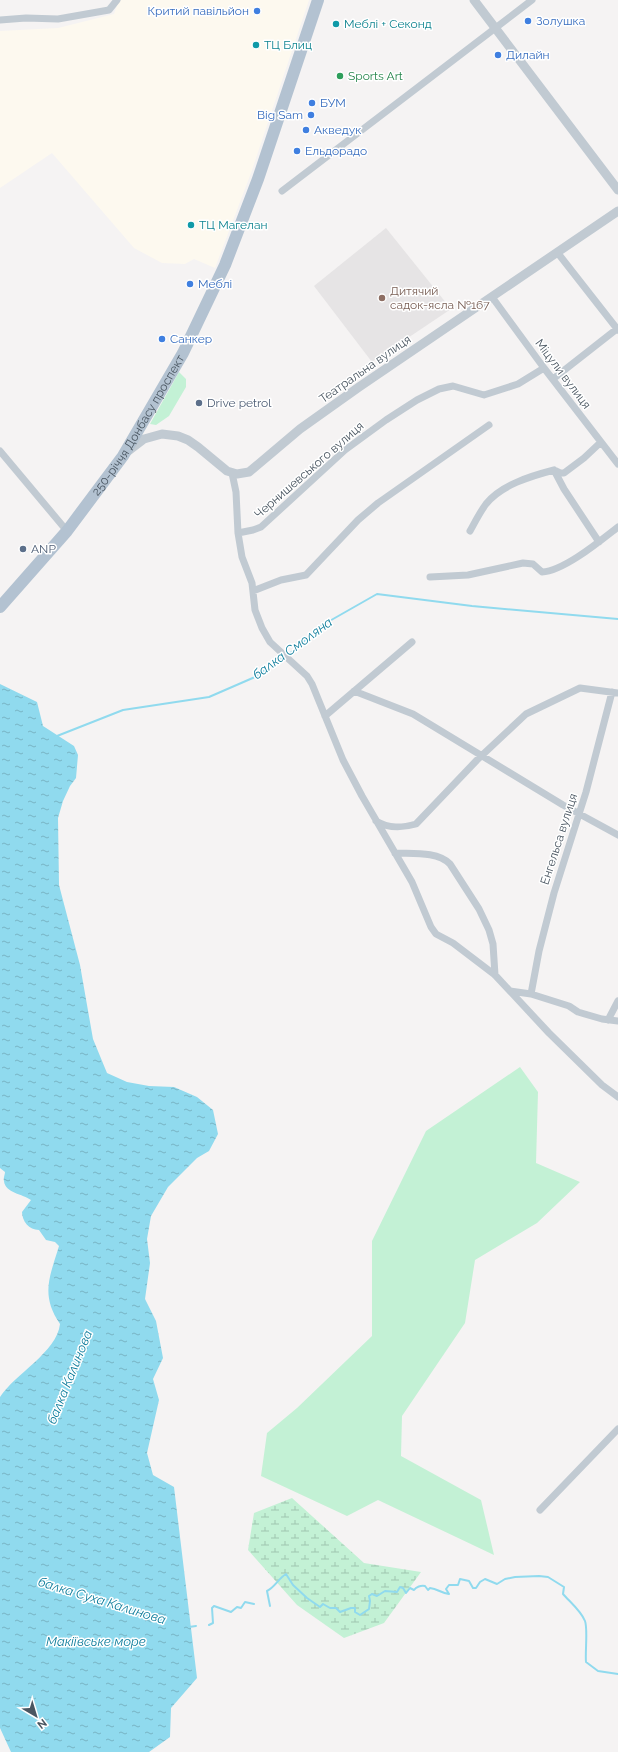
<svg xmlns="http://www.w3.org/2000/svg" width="618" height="1752" viewBox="0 0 618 1752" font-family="Raleway,sans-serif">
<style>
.commercial{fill:#fdf9ef}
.education{fill:#e6e4e5}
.green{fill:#c3f1d5}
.wetland{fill:url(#wetland-marsh)}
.water{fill:url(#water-ripples)}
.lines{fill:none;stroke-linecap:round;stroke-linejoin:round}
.stream{stroke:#90daee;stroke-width:2}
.minor{stroke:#c1cad2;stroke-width:7}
.tertiary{stroke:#c1cad2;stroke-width:9}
.primary{stroke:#b3c2d1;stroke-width:12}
.shop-dot{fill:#3f7fe0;stroke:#fff;stroke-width:1.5}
.culture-dot{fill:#0f9aa8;stroke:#fff;stroke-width:1.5}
.leisure-dot{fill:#2e9e5b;stroke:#fff;stroke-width:1.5}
.education-dot{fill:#8d6e63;stroke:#fff;stroke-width:1.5}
.service-dot{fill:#5c6f8a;stroke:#fff;stroke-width:1.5}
.labels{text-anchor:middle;stroke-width:3;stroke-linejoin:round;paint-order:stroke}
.shop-label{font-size:12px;fill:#366cbe;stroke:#fff;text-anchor:start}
.culture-label{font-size:12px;fill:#0d838f;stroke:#fff;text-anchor:start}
.leisure-label{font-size:12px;fill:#27864d;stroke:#fff;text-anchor:start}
.education-label{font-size:12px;fill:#785e54;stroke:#fff;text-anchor:start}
.street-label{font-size:12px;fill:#4a5661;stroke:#fff}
.service-label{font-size:12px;fill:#4e5e75;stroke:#fff;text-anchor:start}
.water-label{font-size:13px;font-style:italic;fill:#0c7c9b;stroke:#fff}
</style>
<defs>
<pattern id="wetland-marsh" width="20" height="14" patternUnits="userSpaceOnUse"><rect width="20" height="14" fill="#c3f1d5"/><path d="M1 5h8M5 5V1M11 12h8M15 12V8" fill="none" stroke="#a0c6b0"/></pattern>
<pattern id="water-ripples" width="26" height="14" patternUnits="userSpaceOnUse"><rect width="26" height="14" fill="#90daee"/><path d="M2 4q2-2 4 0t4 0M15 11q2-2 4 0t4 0" fill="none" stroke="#78b4c4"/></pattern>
</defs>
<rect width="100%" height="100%" fill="#f5f3f3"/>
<path class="commercial" d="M119 0H309L251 173 215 268 194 259 185 264 162 263 134 248 52 153 0 188V31L58 28 114 14Z"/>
<path class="education" d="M386 228 451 309 372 362 314 286Z"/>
<path class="green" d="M179 372 186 379V387L169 416 156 425 150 424Z
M520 1067 538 1092 536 1163 580 1182 537 1223 475 1260 465 1323 402 1416 401 1456 481 1500 494 1555 378 1500 347 1516 261 1476 267 1433 297 1408 372 1336V1241L426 1131Z"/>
<path class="wetland" d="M292 1498 364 1563 421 1572 384 1623 344 1638 297 1605 248 1550 254 1513Z"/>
<path class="water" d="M0 684 37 702 43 726 74 746 78 755 76 778 70 786 63 801 58 818 59 885 80 965 93 1039 107 1073 127 1082 149 1086 174 1087 197 1097 213 1110 218 1134 209 1151 197 1158 168 1187 151 1216 147 1239 150 1263 145 1299 156 1321 163 1358 153 1379 159 1400 147 1453 153 1475 174 1487 197 1678 171 1708 170 1737 149 1752H11L0 1728V1397C15 1374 57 1352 60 1324 40 1295 50 1276 59 1246L55 1242 46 1240 39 1230C29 1230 22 1221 22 1212L31 1200C23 1194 5 1193 4 1181 3 1178 5 1175 5 1172L0 1168Z"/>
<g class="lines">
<path class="stream" d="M57 736 123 710 209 697 255 677 296 649 319 627 377 594 472 606 618 619
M270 1606 267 1591C275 1587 278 1579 286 1574L293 1585 307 1598 320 1607 323 1604 330 1608H336L340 1612 351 1608H355V1612L360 1615 369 1609 370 1601 369 1596 372 1594 377 1596 385 1591 397 1592 400 1587 403 1588 406 1593 410 1588 414 1590C416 1587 421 1585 425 1586L428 1590 430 1588C438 1589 441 1593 449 1594L446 1589 449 1585H458L460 1579 469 1581 473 1588H476L480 1582 485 1579 497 1584 505 1579 515 1577 539 1576 548 1577 564 1587 563 1594C570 1602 581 1611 585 1621 588 1629 585 1652 586 1662L598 1671 618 1674
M209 1625 213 1623 212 1608 214 1606 231 1612 237 1607 241 1608 245 1602 254 1604
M189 1627 196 1626"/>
<path class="minor" d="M0 20 26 18 58 19 109 10 117 0
M282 191 532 0
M557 252 618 330
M492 297 544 368 618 464
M553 379 618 328
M0 451 67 531
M554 470 564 489 599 542
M232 473 236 492 238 533 242 557 252 583 255 610 262 628 270 642 307 676 312 684 343 760 362 796 412 882 431 927 436 934 453 943 495 975 549 1033 602 1085 618 1097
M470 531C475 522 480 512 486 504 501 485 531 476 554 470L560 473H564L584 458 601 442
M238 533 253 530 261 527 345 450 386 420 417 400 439 389 453 386 484 395 518 384 544 368
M430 577 468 575 523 563 533 564 542 572C564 571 600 541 618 527
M253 591 281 580 306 575 358 520 378 503 489 425
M354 691 413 714 563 805 618 835
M325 716 412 642
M376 821C389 829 402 828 416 824L477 760 526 714 580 688 618 693
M395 853C412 854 437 851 450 864L479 909 489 930 493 944 495 975
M510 991 531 994 569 1006 578 1012 602 1019 618 1021
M531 994 539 951 554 893 586 792 612 692
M608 1020 618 1001
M540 1510 618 1429"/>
<path class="tertiary" d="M474 0 618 190
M127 452 144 439 162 434 178 436 188 440 198 447 227 471 237 474 249 472 300 429 359 387 618 211"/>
<path class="primary" id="s1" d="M0 607 67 531 123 456 183 353 225 265 258 179 318 0"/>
</g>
<g class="shop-dot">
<circle cx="257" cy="11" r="4"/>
<circle cx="528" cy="21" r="4"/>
<circle cx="498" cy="55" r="4"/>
<circle cx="312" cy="103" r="4"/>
<circle cx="311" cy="115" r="4"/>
<circle cx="306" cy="130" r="4"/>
<circle cx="297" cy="151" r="4"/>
<circle cx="190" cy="284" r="4"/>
<circle cx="162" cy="339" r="4"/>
</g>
<g class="culture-dot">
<circle cx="336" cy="24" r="4"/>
<circle cx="256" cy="45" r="4"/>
<circle cx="191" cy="225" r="4"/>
</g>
<circle class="leisure-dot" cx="340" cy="76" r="4"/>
<circle class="education-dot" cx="382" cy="298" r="4"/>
<g class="service-dot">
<circle cx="199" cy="403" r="4"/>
<circle cx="23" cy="549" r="4"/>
</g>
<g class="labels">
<g class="shop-label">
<text x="249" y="15" text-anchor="end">Критий павільйон</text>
<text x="536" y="25">Золушка</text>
<text x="506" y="59">Дилайн</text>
<text x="320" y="107">БУМ</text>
<text x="303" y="119" text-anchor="end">Big Sam</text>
<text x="314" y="134">Акведук</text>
<text x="305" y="155">Ельдорадо</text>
<text x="198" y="288">Меблі</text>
<text x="170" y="343">Санкер</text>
</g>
<g class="culture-label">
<text x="344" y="28">Меблі + Секонд</text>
<text x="264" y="49">ТЦ Блиц</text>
<text x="199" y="229">ТЦ Магелан</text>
</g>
<g class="leisure-label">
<text x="348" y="80">Sports Art</text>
</g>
<g class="education-label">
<text x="390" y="295">Дитячий<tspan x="390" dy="14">садок-ясла №167</tspan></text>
</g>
<g class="street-label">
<text transform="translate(365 369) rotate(-35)" y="4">Театральна вулиця</text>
<text transform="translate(563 374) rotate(53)" y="4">Міцули вулиця</text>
<text dy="4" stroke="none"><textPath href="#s1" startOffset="229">250-річчя Донбасу проспект</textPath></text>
<text transform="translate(309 470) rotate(-41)" y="4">Чернишевського вулиця</text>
<text transform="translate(559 839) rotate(-72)" y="4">Енгельса вулиця</text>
</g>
<g class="service-label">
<text x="207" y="407">Drive petrol</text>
<text x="31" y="553">ANP</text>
</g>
<g class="water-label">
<text transform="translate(292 648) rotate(-36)" y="5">балка Смоляна</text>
<text transform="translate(69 1377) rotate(-68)" y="5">балка Калинова</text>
<text transform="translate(102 1600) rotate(17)" y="5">балка Суха Калинова</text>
<text x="96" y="1646">Макіївське море</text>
</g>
</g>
<g transform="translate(36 1716) rotate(142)" stroke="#ffffff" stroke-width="3" paint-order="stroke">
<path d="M0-3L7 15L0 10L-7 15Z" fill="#4a5661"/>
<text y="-6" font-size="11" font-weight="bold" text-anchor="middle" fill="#4a5661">N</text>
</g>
</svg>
